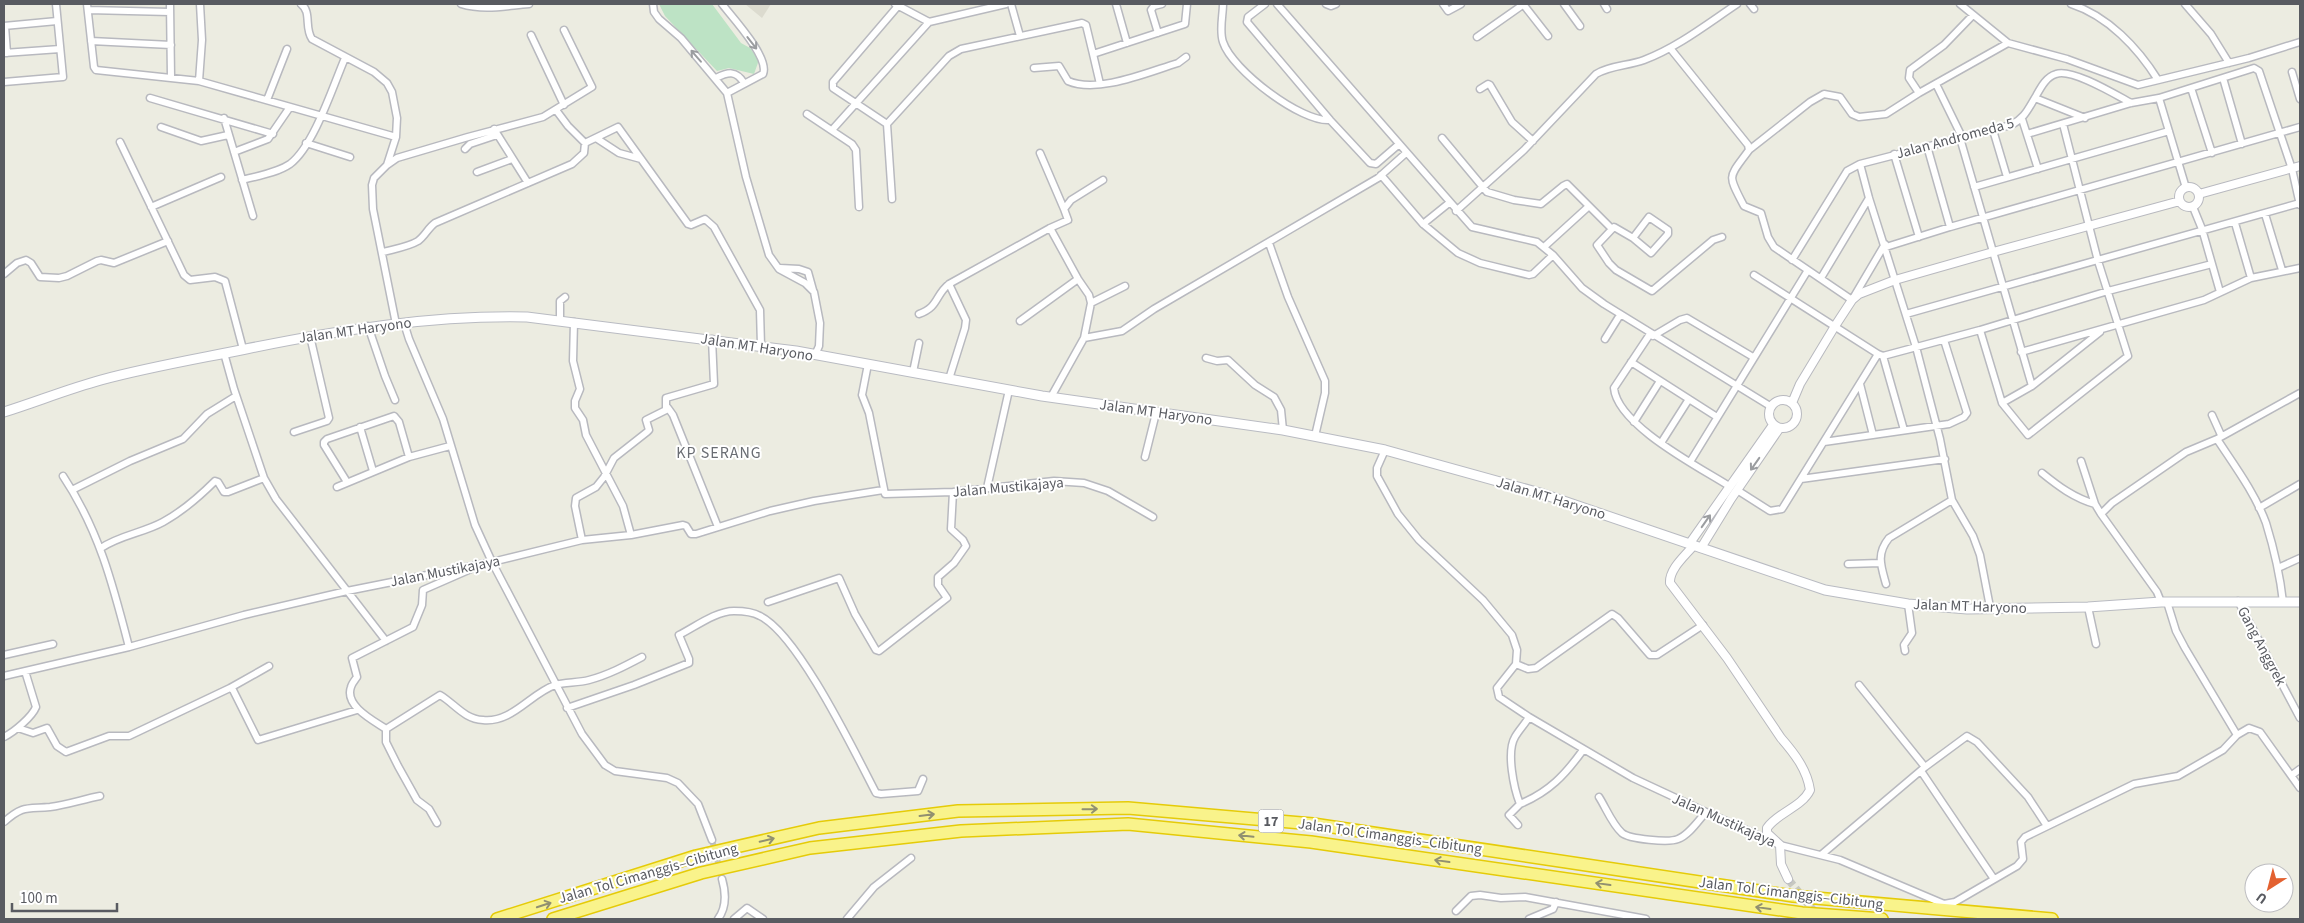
<svg xmlns="http://www.w3.org/2000/svg" width="2304" height="923" viewBox="0 0 2304 923" font-family="'Source Sans 3',sans-serif">
<style>
.education{fill:#dcdbcf}
.park{fill:#bde3c5}
.lines{fill:none;stroke-linecap:round;stroke-linejoin:round}
.minor-tunnel{stroke:#c7c8c1;stroke-width:6;stroke-dasharray:6 3;stroke-linecap:butt}
.tertiary-tunnel{stroke:#c7c8c1;stroke-width:8;stroke-dasharray:8 4;stroke-linecap:butt}
.minor-casing{stroke:#b8b9bf;stroke-width:9}
.tertiary-casing{stroke:#b8b9bf;stroke-width:10}
.secondary-casing{stroke:#b9bbc2;stroke-width:11}
.motorway-casing{stroke:#e5cb08;stroke-width:14}
.minor{stroke:#fff;stroke-width:6}
.tertiary{stroke:#fff;stroke-width:8}
.secondary{stroke:#fff;stroke-width:9}
.motorway{stroke:#f9f38b;stroke-width:11}
.oneway{stroke:#9b9da0}
.oneway2{stroke:#919070}
.labels{text-anchor:middle;stroke-width:4;stroke-linejoin:round;paint-order:stroke}
.shield{fill:#fff;stroke:#8b8c90;stroke-width:1}
.shield-label{font-size:14px;font-weight:bold;fill:#595b61}
.street-label{font-size:15px;fill:#595b61;stroke:#fff}
.neighbourhood-label{font-size:16px;letter-spacing:1px;fill:#6a6d73;stroke:#fff}
</style>
<rect width="100%" height="100%" fill="#ecece1"/>
<path class="education" d="M745 4H771L762 18Z"/>
<path class="park" d="M659 4H712L741 43 750 48 759 60 754 74 729 68 717 71 665 16Z"/>
<g class="lines">
<path class="minor-tunnel" d="M712 840 720 870"/>
<path class="tertiary-tunnel" d="M1788 879 1818 916"/>
<g class="minor-casing">
<path id="minor" d="M87 4 94 67 96 70 199 81
M170 4 171 77
M200 4 202 40 199 81 396 137
M301 4C312 12 304 28 312 39L374 72 387 83 392 92 397 118 396 137 387 165 374 178 372 185 373 209 396 324
M461 4C484 11 505 6 529 4
M653 4 654 12 659 19 681 38 727 93 746 177 769 255 779 269 805 283 814 292 820 323 819 346 815 355
M722 4C733 18 770 58 763 74L727 93
M895 4 929 22
M1011 4 1020 36
M1116 4 1127 43
M1223 4C1223 15 1219 31 1223 42 1232 70 1302 123 1330 120
M1265 4 1248 17 1247 22 1330 120 1370 163 1376 164 1398 145
M1277 4 1472 227 1537 242 1553 255 1582 288 1604 304 1770 406
M1326 4 1331 6 1336 4
M1443 4 1448 11 1461 4
M1523 4 1548 36
M1564 4 1580 26
M1604 4 1607 9
M1750 4 1754 9
M1960 4 2008 43 2067 59 2138 85 2249 58 2300 42
M2071 4C2108 16 2138 48 2158 80
M2185 4 2211 34 2229 63
M88 10 170 12
M1973 15 1944 45 1910 70 1909 78 1919 93 2008 43
M4 26 57 21
M5 26 7 53
M1158 33 1151 10 1154 6 1162 4
M531 35 564 105
M1477 37 1524 4
M91 41 171 45
M1670 48 1748 145 1749 150C1728 179 1727 173 1744 206L1761 213 1768 237 1774 247 1852 300 1885 244
M4 53 60 49
M1093 54 1100 84
M1034 68 1059 66 1068 81C1098 94 1148 72 1178 63L1186 57
M2292 72 2300 99
M716 78C728 72 736 70 744 83
M2223 78 2242 144
M4 82 63 77 56 4
M1936 84 1962 137
M2191 88 2212 153
M1480 89 1488 84 1490 85 1512 122 1533 141
M150 98 273 134
M2035 98 2085 118
M2159 98 2186 188
M267 100 287 49
M556 110 568 126 585 143
M807 114 852 144 856 150 859 207
M224 118 253 216
M2022 119 2038 169
M887 124 833 88V82L898 6
M161 127 201 141 228 135
M494 129 528 183
M832 130 929 22 1006 4
M1993 130 2007 177
M2027 134 2131 103 2159 98 2254 68 2259 71 2292 169 2300 205
M596 138 619 153 641 159
M1442 138 1487 192 1514 200 1541 204 1563 186 1567 184 1612 229
M1960 138 2032 386
M120 142 184 275 190 280 215 277 225 281 243 349
M306 143 350 157
M1927 146 1950 227
M465 149 470 144 497 135
M1749 150 1810 102 1824 94 1840 97 1852 114 1859 117 1886 114 1919 93
M234 152 268 139 290 107
M1040 153 1064 209
M1894 154 1919 237
M1860 164 1869 198 1916 347 1940 439 1952 500 1973 536 1980 555 1990 607
M387 165 397 158 468 137 543 117 592 87 564 30
M477 172 512 159
M1381 175 1423 224 1458 253 1480 263 1529 275 1533 274 1553 255
M242 180C257 176 277 173 290 164 314 146 333 86 345 58
M1974 187 2169 131
M892 199 887 124 949 56 961 49 1082 23 1086 25 1093 54 1185 24 1187 4
M151 207 221 177
M2193 207 2202 229 2220 292
M1456 211 1524 150 1596 74C1611 65 1628 66 1644 60 1678 47 1707 24 1737 4
M2265 214 2282 270
M2235 223 2251 278
M1423 224 1449 203
M1633 238 1651 253 1668 234V230L1649 217 1633 238 1614 227 1597 245 1609 263 1616 270 1652 291 1713 240 1722 237
M1269 243 1288 297 1325 381V393L1315 436
M1544 247 1588 207
M1886 247 1950 227 2300 127
M383 252C394 249 408 247 418 241 425 236 428 228 435 223L572 164 584 153 585 143 618 127 688 224 691 225 705 219 714 227 760 310 761 346
M1792 260 1847 171 1860 164 2011 125C2025 118 2028 109 2036 96 2041 87 2046 77 2056 74 2072 68 2116 95 2131 103
M780 268 799 269 808 272 813 290
M4 274 17 263 26 260 31 263 40 277 59 278 67 276 97 261 101 260 114 263 168 241
M1754 275 1878 354 1883 356 1980 330 2108 291 2212 264
M1821 278 1869 198
M949 284 966 320 965 328 949 379
M1091 303 1125 286
M919 314C939 307 935 295 949 284L1050 228
M1906 314 2300 203
M560 320V301L565 297
M1020 321 1078 279
M574 322 573 361 580 389 575 401V408L583 420 586 435 623 506 631 535
M404 323 409 339 443 419 475 525 492 562 582 734 605 765 615 771 667 778 678 783 698 804 712 840
M368 326 385 376 395 400
M1980 330 2002 403 2028 435 2128 356 2098 261 2063 124
M1650 334 1614 388C1617 425 1699 467 1729 486
M1653 336 1680 320 1687 318 1753 357
M1084 338 1091 303 1089 295 1078 279 1050 228 1068 220 1064 209 1071 200 1103 180
M1605 339 1620 315
M2021 352 2204 300 2251 278 2300 268
M224 353 234 389 264 478 276 499 386 641
M1883 356 1904 430
M1206 358 1217 361 1228 360 1255 385 1274 397 1281 410 1283 430
M1631 362 1717 417
M868 364 862 395 869 413 885 494 953 492 1054 481 1084 483 1108 491 1153 517
M913 372 919 343
M1860 384 1873 435
M1051 397 1084 338 1122 331 1154 309 1378 178 1406 153
M2002 403 2032 386 2100 332
M668 408 673 415 718 527
M2212 415 2221 435
M1634 422 1660 381
M360 427 373 471
M294 432 327 421 329 418 310 336
M2217 439C2234 465 2255 493 2266 523 2274 549 2280 575 2283 602
M1824 442 1949 424 1964 417 1967 413 1944 340
M1661 443 1689 399
M1385 450 1377 468V476L1398 514 1419 540 1483 600 1512 635 1517 650 1516 664 1497 688 1499 697 1529 717 1633 778 1706 812 1780 845 1840 860 1944 904 1955 902 2017 866 2023 859 2021 842 2025 837 2134 784 2178 776 2223 750 2237 735 2185 648 2176 631 2167 602
M1145 457 1156 413
M2081 461 2095 504
M1690 462 1808 270
M2042 473C2058 486 2074 498 2095 504L2101 514
M63 476C99 530 113 585 129 647
M1801 479 1945 459
M347 482 324 445V442L327 439 394 416 399 422 409 457
M337 487 409 457 450 446
M987 488 1009 390
M72 490 130 461 183 439 207 414 236 396
M1737 490 1770 511 1782 509 1878 354
M2259 508 2300 484
M582 540 575 506 576 498 596 487 604 477 614 458 647 432 649 430 646 420 666 410V398L714 384 712 339
M101 548C120 535 143 533 163 522 183 511 199 497 215 481L218 482 224 492H228L264 478
M1848 564 1880 563
M2278 568 2300 558
M1886 584C1881 566 1876 554 1889 538L1952 500
M2238 601 2300 718
M768 602 839 578 855 614 876 650 879 651 947 598 938 585V577L954 563 966 546 963 540 951 529 953 492
M2161 602 2157 592 2101 514 2112 503 2186 452 2217 439 2300 393
M2088 607 2096 644
M1905 651 1904 645 1912 633 1908 604
M4 655 53 644
M1516 664 1528 669 1536 668 1612 614 1618 618 1650 655H1657L1703 625
M4 676 129 647 244 615 347 591 492 562 582 540 631 535 683 525 686 526 691 534H696L770 511 814 501 883 490
M1859 685 1925 767
M230 688 269 666
M567 708 634 685 689 663V659L679 635C695 627 716 611 734 611 743 611 753 612 760 616 798 634 855 753 876 793L881 794 918 791 923 779
M18 728 33 733 47 728 57 746 66 752 109 736H129L230 688 233 690 258 740 357 710
M386 729 440 695C455 704 464 719 483 720 512 723 530 694 555 685 565 682 578 683 589 680 608 675 625 666 642 657
M386 729C374 721 344 706 351 687 352 683 355 680 357 677L352 658 413 627 422 605 423 590 471 569
M386 729V742L398 766 417 800 429 809 437 823
M2237 735 2249 728 2260 732 2300 788
M4 737C14 732 32 717 36 707L25 671
M1921 771 1994 879
M2292 775 2300 769
M1599 797C1606 808 1612 824 1622 833 1629 839 1669 843 1678 839 1689 835 1698 821 1706 812
M1520 804C1549 792 1565 775 1583 750
M4 822C23 805 27 809 50 807 66 805 84 799 100 796
M1518 825 1509 815 1520 804C1514 789 1506 752 1515 737 1519 730 1525 724 1529 717
M1821 855 1925 767 1967 736 1977 742 2028 797 2047 826
M1456 911 1471 896 1480 895 1501 898 1525 897 1646 919
M718 919C727 907 726 893 722 879
M734 919 747 908 763 919
M847 919 874 887 911 858
M1529 919 1553 909 1556 902"/>
</g>
<g class="tertiary-casing">
<path id="tertiary" d="M2179 197a10 10 0 1 1 20 0a10 10 0 1 1-20 0Z
M2199 194 2300 166
M1769 414a14 14 0 1 1 28 0a14 14 0 1 1-28 0Z
M1792 403 1800 384 1835 326 1852 300 1859 294 1895 280 1993 252 2180 201
M1690 543 1773 425
M1694 545C1685 556 1669 569 1670 583L1727 658 1781 738C1795 754 1807 770 1810 790 1802 807 1777 813 1767 828V833L1780 845 1781 864 1788 879
M1701 548 1731 499 1779 429"/>
</g>
<g class="secondary-casing">
<path id="secondary" d="M4 412C36 402 68 389 101 380 149 367 197 359 246 349 339 330 432 315 527 317L796 351 1042 396 1283 430 1385 450 1540 493 1825 590 1908 604 1967 609 2088 607 2161 602H2300"/>
</g>
<g class="motorway-casing">
<path id="motorway" d="M497 919 696 856 819 828 958 811 1128 808 1313 824 1793 896 2052 919
M553 919 701 873 810 848 961 831 1128 824 1311 842 1802 913 1882 919"/>
</g>
<use href="#minor" class="minor"/>
<use href="#tertiary" class="tertiary"/>
<use href="#secondary" class="secondary"/>
<use href="#motorway" class="motorway"/>
</g>
<defs><path id="oneway-shaft" d="M-6 0H5M1.5-3L5.5 0L1.5 3" fill="none" stroke-width="1.6" stroke-linecap="round" stroke-linejoin="round" transform="scale(1.25)"/></defs>
<g class="oneway">
<use href="#oneway-shaft" transform="translate(752 43) rotate(52)"/>
<use href="#oneway-shaft" transform="translate(696 56) rotate(-131)"/>
<use href="#oneway-shaft" transform="translate(1755 464) rotate(125)"/>
<use href="#oneway-shaft" transform="translate(1706 521) rotate(-55)"/>
</g>
<g class="oneway2">
<use href="#oneway-shaft" transform="translate(1090 809) rotate(-1)"/>
<use href="#oneway-shaft" transform="translate(927 815) rotate(-7)"/>
<use href="#oneway-shaft" transform="translate(1246 836) rotate(-174)"/>
<use href="#oneway-shaft" transform="translate(767 840) rotate(-13)"/>
<use href="#oneway-shaft" transform="translate(1442 861) rotate(-172)"/>
<use href="#oneway-shaft" transform="translate(1603 884) rotate(-172)"/>
<use href="#oneway-shaft" transform="translate(544 905) rotate(-18)"/>
<use href="#oneway-shaft" transform="translate(1763 908) rotate(-172)"/>
</g>
<g class="labels">
<rect class="shield" x="1258.5" y="809.5" width="25" height="23" rx="4"/>
<g class="shield-label">
<text x="1271" y="826">17</text>
</g>
<g class="street-label">
<text transform="translate(1955 138) rotate(-15)" y="5">Jalan Andromeda 5</text>
<text transform="translate(355 330) rotate(-8)" y="5">Jalan MT Haryono</text>
<text transform="translate(757 347) rotate(9)" y="5">Jalan MT Haryono</text>
<text transform="translate(1156 412) rotate(8)" y="5">Jalan MT Haryono</text>
<text transform="translate(1008 487) rotate(-5)" y="5">Jalan Mustikajaya</text>
<text transform="translate(1551 498) rotate(17)" y="5">Jalan MT Haryono</text>
<text transform="translate(445 571) rotate(-11)" y="5">Jalan Mustikajaya</text>
<text transform="translate(1970 606) rotate(2)" y="5">Jalan MT Haryono</text>
<text transform="translate(2262 646) rotate(62)" y="5">Gang Anggrek</text>
<text transform="translate(1724 820) rotate(24)" y="5">Jalan Mustikajaya</text>
<text transform="translate(1390 836) rotate(8)" y="5">Jalan Tol Cimanggis–Cibitung</text>
<text transform="translate(648 873) rotate(-16)" y="5">Jalan Tol Cimanggis–Cibitung</text>
<text transform="translate(1791 893) rotate(7)" y="5">Jalan Tol Cimanggis–Cibitung</text>
</g>
<g class="neighbourhood-label">
<text x="719" y="458">KP SERANG</text>
</g>
</g>
<rect width="2304" height="923" fill="none" stroke="#595b61" stroke-width="10"/>
<g transform="translate(2269 888) rotate(216)"><circle r="24" fill="#ffffff" stroke="#bdbdc0"/>
<path d="M0-4L9 19L0 12L-9 19Z" fill="#e36130"/>
<text y="-8" font-size="14" font-weight="bold" text-anchor="middle" fill="#595b61">U</text>
</g>
<path d="M12 903v8h105v-8" fill="none" stroke="#595b61" stroke-width="2.5"/>
<text x="20" y="903" font-size="15" fill="#595b61" stroke="#ffffff" stroke-width="4" paint-order="stroke">100 m</text>
</svg>
